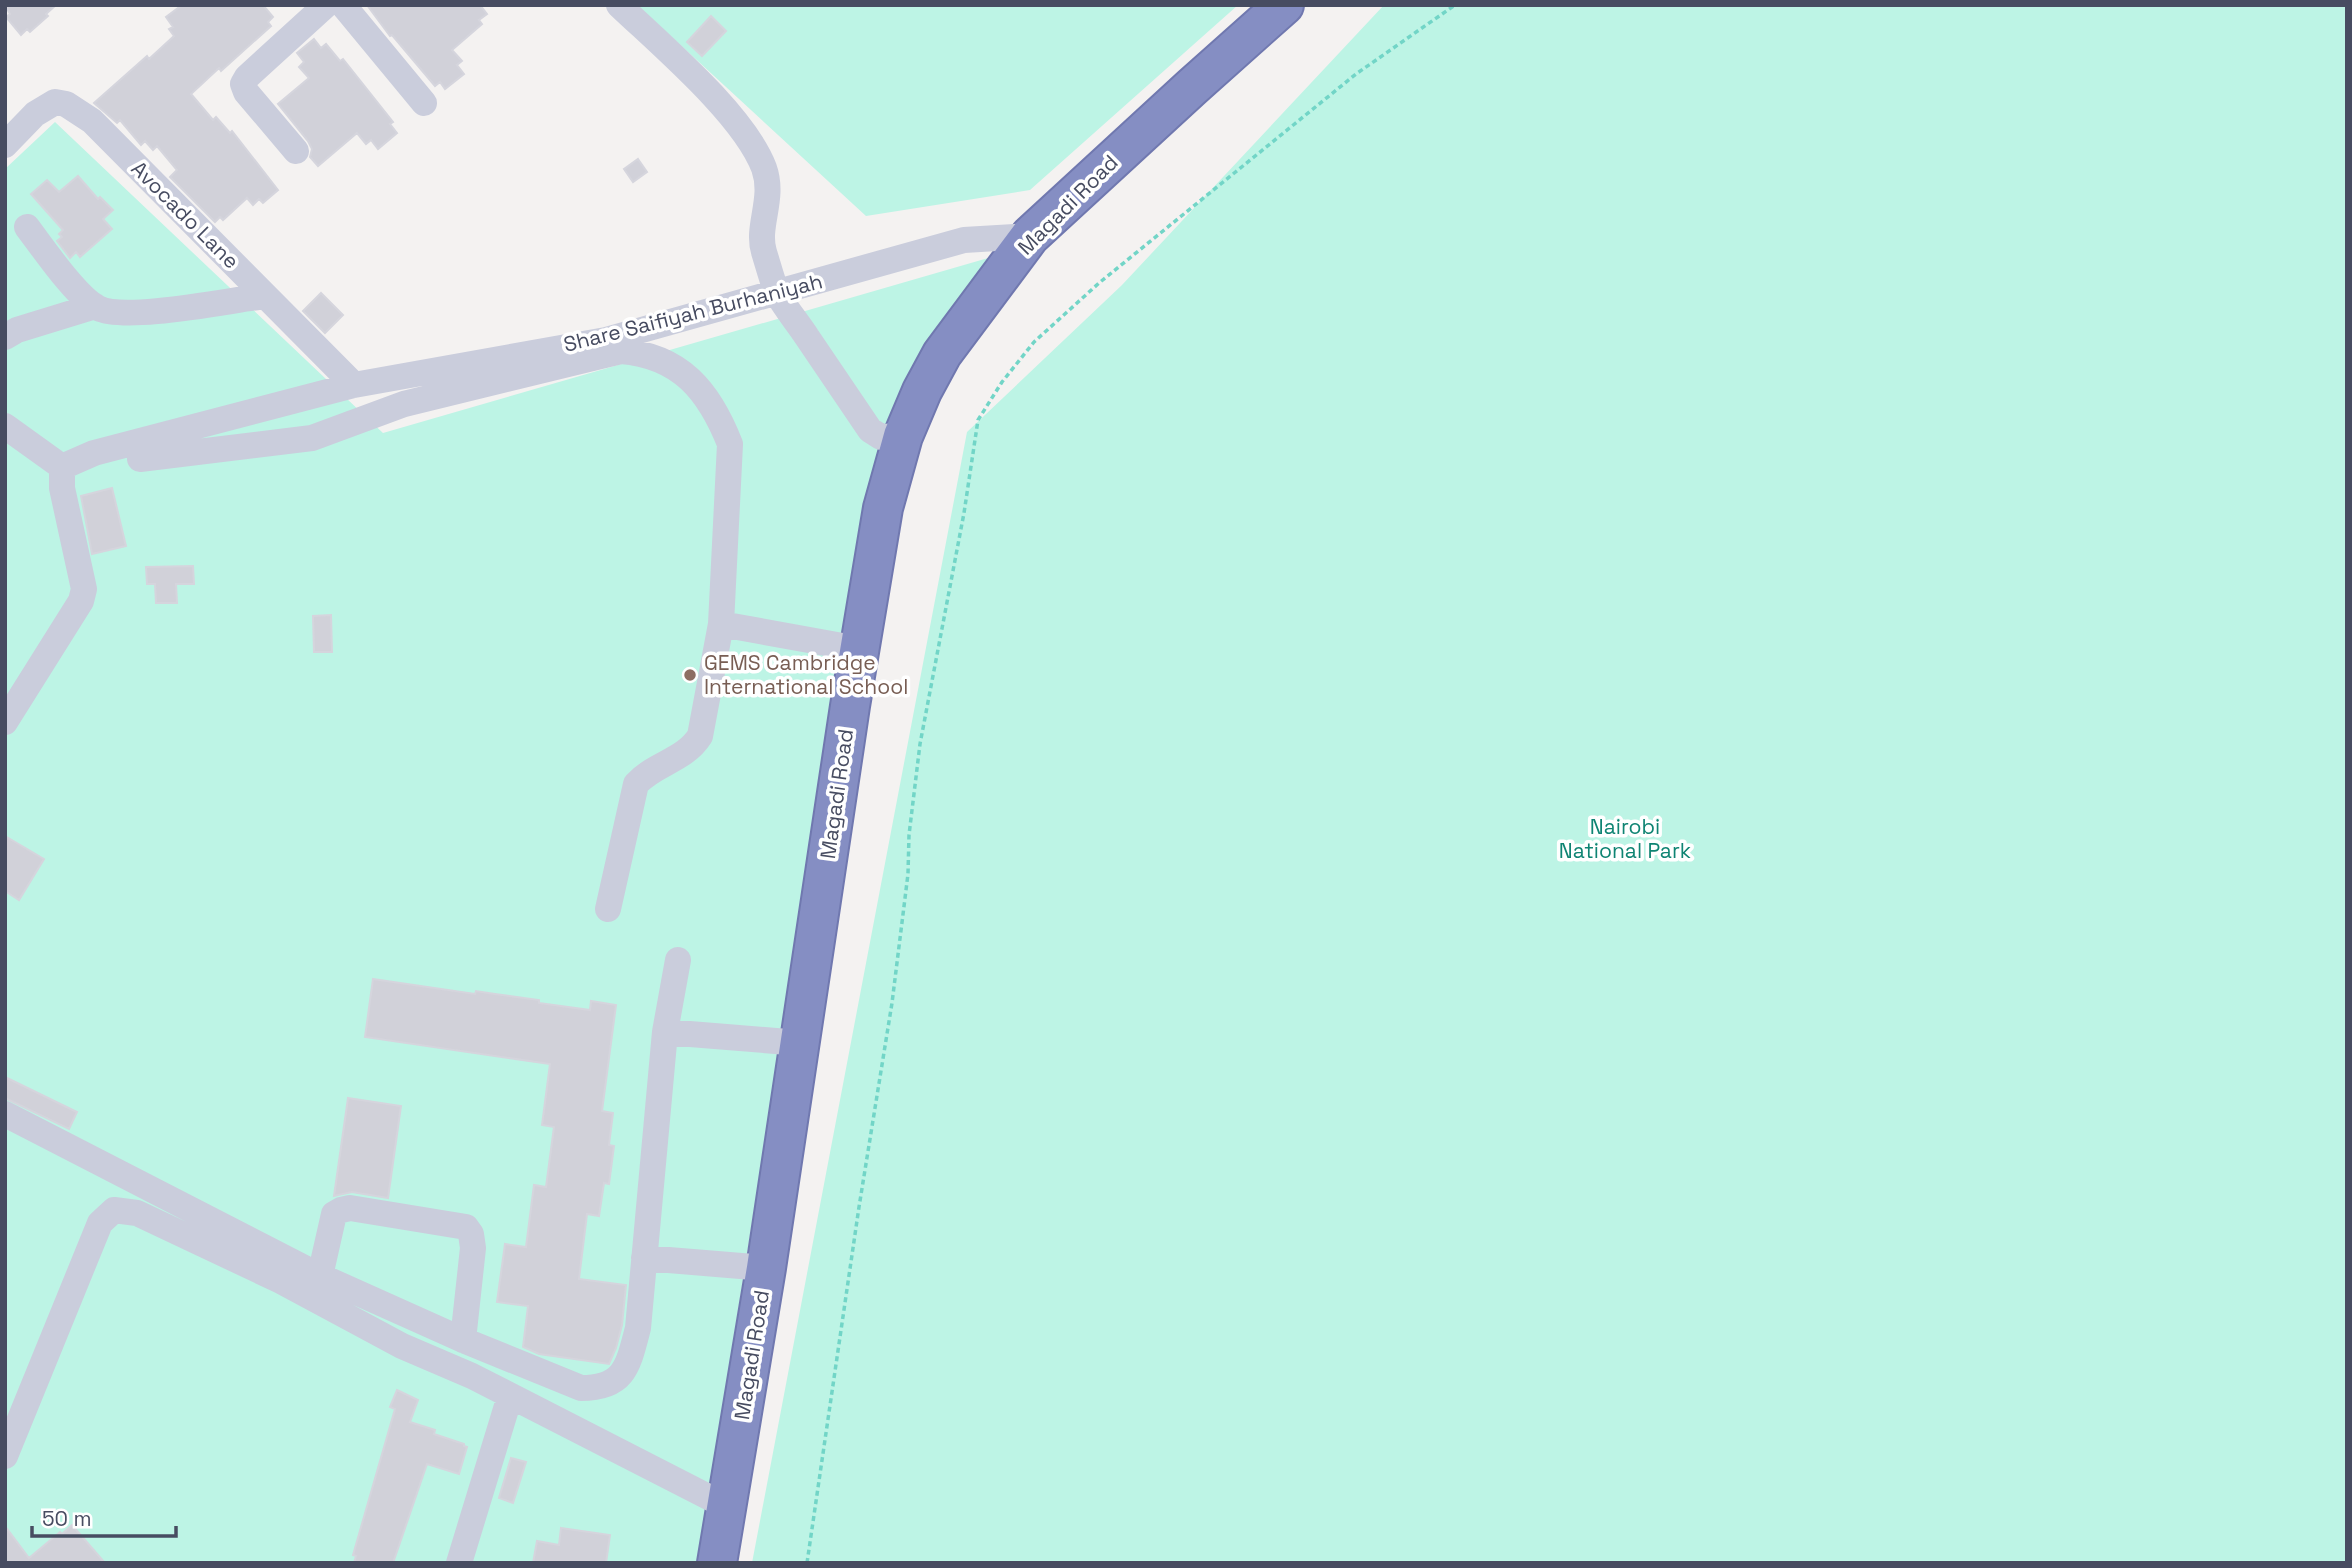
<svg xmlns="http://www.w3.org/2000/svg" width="2352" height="1568" viewBox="0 0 2352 1568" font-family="'Space Grotesk',sans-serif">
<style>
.green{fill:#bdf4e5}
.building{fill:#d1d1d9;stroke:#d5d5dd;stroke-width:2}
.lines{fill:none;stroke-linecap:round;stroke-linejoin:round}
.highway-casing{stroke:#7078af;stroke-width:42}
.path{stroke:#72d5c7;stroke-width:3.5;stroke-dasharray:5 3.5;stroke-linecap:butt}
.minor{stroke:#cacddc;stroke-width:26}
.highway{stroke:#858ec3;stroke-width:38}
.education-dot{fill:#8d6e63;stroke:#fff;stroke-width:2.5}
.labels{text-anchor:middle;stroke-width:7;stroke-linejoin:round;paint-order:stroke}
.street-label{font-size:21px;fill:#474c61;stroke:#fff}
.education-label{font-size:21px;fill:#785e54;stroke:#fff;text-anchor:start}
.park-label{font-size:21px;fill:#0f8473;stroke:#fff}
</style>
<rect width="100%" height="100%" fill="#f4f2f1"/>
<path class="green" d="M637 5H1238L1030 190 866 216Z
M1384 5H2347V1563H752L967 432 1122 285Z
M55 122 383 433 995 256 906 387 825 763 698 1563H5V169Z"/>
<path class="building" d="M5 5H56L46 14 48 16 30 32 27 29 21 35 6 17 10 14Z
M182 5H263L273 17 268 22 271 26 221 71 219 68 191 94 213 120 216 117 230 133 232 131 278 190 263 203 259 199 253 205 247 198 223 220 220 217 215 222 170 177 177 170 157 146 153 150 145 141 141 145 120 120 117 123 94 103 147 56 149 59 174 36 169 29 173 27 166 17Z
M367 5H480L487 14 479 20 482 24 452 50 462 61 457 65 464 74 445 89 440 82 435 86 392 35 390 36Z
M711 16 726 31 702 56 687 42Z
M314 39 321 48 326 44 340 61 343 59 393 122 390 124 397 133 378 149 371 140 366 144 357 133 318 166 310 157 312 149 308 141 278 104 309 78 299 67 304 62 297 53Z
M638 159 647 172 633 182 624 169Z
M78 176 98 199 100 197 113 210 103 219 112 229 80 257 76 252 70 258 57 241 62 237 59 234 63 230 31 194 47 180 59 192Z
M321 293 343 315 325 333 303 311Z
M112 488 126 546 92 554 81 496Z
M193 566 194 584H176L177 603H156L155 584H147L146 567Z
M331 615 332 652H314L313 616Z
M5 836 44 859 19 900 5 891Z
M373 979 475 994 476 991 495 994 539 1000V1003L590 1010 591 1001 616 1005 602 1111 613 1113 609 1145 614 1146 609 1184 604 1183 599 1216 587 1214 579 1279 626 1285 622 1325 616 1348 609 1364 539 1354 523 1347 528 1306 497 1302 505 1244 526 1247 534 1185 546 1187 554 1127 542 1125 550 1064 365 1037Z
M5 1077 77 1112 69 1129 5 1098Z
M348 1098 401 1106 388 1198 352 1192 334 1196Z
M397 1390 418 1400 410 1422 435 1430 434 1434 464 1444V1446L467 1447 459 1474 427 1464 393 1563H354L356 1556 353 1555 395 1409 390 1407Z
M511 1458 526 1462 513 1503 499 1498Z
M72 1525 105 1563H5V1526L29 1558 60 1532 62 1534Z
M561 1528 610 1535 606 1563H533L537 1541 559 1545Z"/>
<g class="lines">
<g class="highway-casing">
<path id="highway" d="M717 1563 766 1268 850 706 883 508 903 436 922 391 942 354 1030 236 1192 87 1284 5"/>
</g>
<path class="path" d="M807 1563 859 1207 892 1003 908 874 909 835 920 744 964 513 978 420 1002 382 1034 342 1099 283 1356 74 1455 5"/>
<path class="minor" d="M343 5 424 103
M619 5C661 45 744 115 764 168 775 199 756 226 764 252 768 265 772 280 777 293 785 308 798 323 807 337 828 368 849 399 870 430L881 437 903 436
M5 145 35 114 55 102 66 104 92 121 354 385
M296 151 246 92 243 84 247 77 326 5
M27 227C43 248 77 298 98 308 125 322 231 300 265 296
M5 337 17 330 95 306
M5 426 62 467
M140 459 312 438 404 404 621 351C681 356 709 391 730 444L721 624
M5 722 81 601 84 589 62 488V467L94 453 354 385 606 340 964 240 1030 236
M608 909 636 784C655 763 684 761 700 736L721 624 859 649
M665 1032 800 1043
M5 1114 320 1276 463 1340 581 1388C625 1388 628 1366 638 1328L665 1032 678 960
M644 1258 766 1268
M320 1276 334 1214 341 1210 350 1208 466 1227 471 1234 473 1248 463 1340
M5 1456 100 1223 114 1210 137 1213 281 1281 402 1346 472 1376 726 1506
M459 1563 510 1396"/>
<use href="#highway" class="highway"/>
</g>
<circle class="education-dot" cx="690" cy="675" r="7"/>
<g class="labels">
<g class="street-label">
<text transform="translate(1068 205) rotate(-45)" y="7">Magadi Road</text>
<text transform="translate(185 215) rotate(45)" y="7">Avocado Lane</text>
<text transform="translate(693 313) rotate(-14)" y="7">Share Saifiyah Burhaniyah</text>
<text transform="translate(837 794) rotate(-82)" y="7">Magadi Road</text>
<text transform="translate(752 1355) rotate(-81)" y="7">Magadi Road</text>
</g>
<g class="education-label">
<text x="704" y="670">GEMS Cambridge<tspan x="704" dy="24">International School</tspan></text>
</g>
<g class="park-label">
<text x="1625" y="834">Nairobi<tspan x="1625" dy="24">National Park</tspan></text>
</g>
</g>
<rect width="2352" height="1568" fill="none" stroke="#474c61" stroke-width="14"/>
<path d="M32 1526v10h144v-10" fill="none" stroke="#474c61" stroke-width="3.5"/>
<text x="42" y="1526" font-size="21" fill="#474c61" stroke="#ffffff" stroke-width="5" paint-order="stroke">50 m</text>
</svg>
